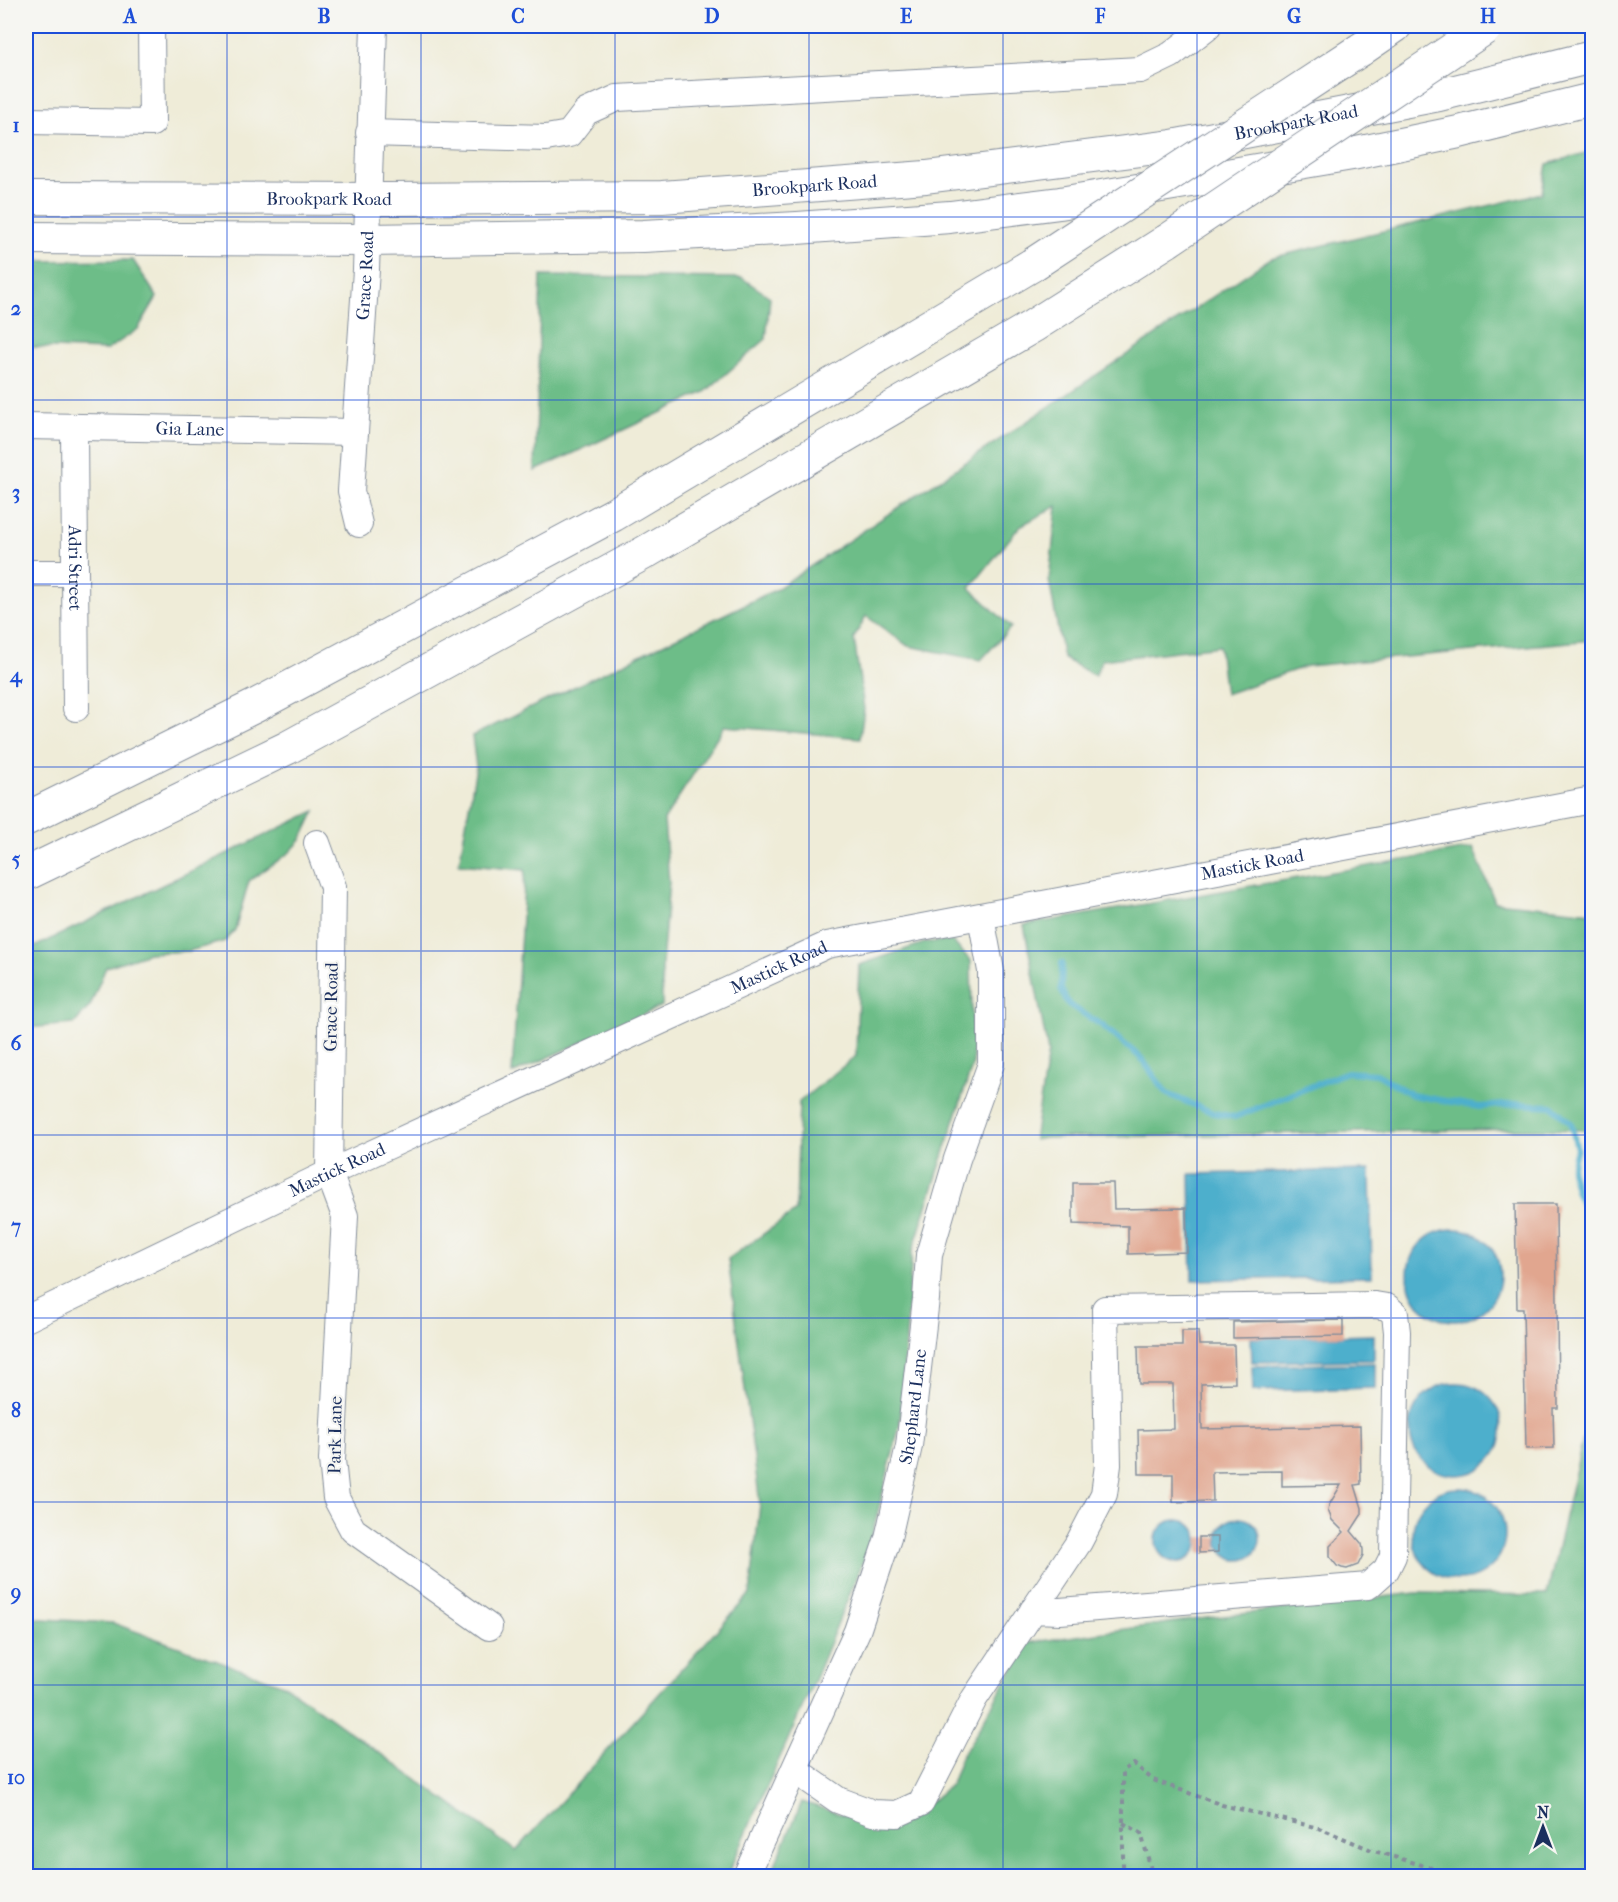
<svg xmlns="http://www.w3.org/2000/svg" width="1618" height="1902" viewBox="0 0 1618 1902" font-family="'IM FELL French Canon',serif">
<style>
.forest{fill:#6dbd88;stroke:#447673;stroke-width:1.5}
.water{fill:#4dafcc;stroke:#346f95;stroke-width:1.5}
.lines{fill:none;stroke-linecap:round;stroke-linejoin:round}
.stream{stroke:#4dafcc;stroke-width:6}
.building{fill:#e1a68f}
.minor-casing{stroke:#858e9b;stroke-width:28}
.major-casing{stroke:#858e9b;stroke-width:34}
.highway-casing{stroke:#858e9b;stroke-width:35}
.path{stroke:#858e9b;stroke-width:4;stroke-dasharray:4.5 4.5;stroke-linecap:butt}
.minor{stroke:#fff;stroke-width:26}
.major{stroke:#fff;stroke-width:32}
.highway{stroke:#fff;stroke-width:33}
.highway-bridge-casing{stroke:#858e9b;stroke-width:35;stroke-linecap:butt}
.highway-bridge{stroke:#fff;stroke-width:33}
.grid{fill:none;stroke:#1d4ed8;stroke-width:1.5;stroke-opacity:0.55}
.labels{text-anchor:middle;stroke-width:4.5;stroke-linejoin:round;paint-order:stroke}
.street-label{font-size:18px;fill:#1b2f5e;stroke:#f6f6f2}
.neatline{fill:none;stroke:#1d4ed8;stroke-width:2}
.grid-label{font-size:20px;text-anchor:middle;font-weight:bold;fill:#1d4ed8}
</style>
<rect width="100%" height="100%" fill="#f6f6f2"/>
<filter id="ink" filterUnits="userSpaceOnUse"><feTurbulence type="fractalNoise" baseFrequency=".0167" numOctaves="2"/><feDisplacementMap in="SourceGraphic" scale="12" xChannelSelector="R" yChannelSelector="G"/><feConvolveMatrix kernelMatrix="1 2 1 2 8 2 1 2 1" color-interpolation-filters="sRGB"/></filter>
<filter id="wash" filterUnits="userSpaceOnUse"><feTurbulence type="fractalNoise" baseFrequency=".008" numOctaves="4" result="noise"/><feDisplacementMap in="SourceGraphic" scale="24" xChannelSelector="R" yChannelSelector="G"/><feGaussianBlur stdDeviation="1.35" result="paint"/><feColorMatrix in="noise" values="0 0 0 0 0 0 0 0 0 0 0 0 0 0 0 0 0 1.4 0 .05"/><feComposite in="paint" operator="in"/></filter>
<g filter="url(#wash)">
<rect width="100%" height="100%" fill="#efecd8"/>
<path class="forest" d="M1592 151V640L1307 666 1225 694 1219 646 1102 660 1095 676 1063 658 1049 580 1057 506 1020 526 970 588 1011 627 981 660 908 646 866 616 854 638 864 709 860 738 724 726 664 820 669 882 662 964V1006L512 1074 525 870 459 864 476 767 472 736 775 590 1271 258 1542 193 1547 164Z
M133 260 157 297 138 329 107 350 26 347V261Z
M541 276 742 278 770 297 766 339 705 392 535 471Z
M315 811 301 840 289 853 249 881 235 930 225 941 189 951 149 953 106 967 90 1006 74 1024 26 1028V951Z
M1473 848 1495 902 1592 912V1138L1591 1130 1522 1129 1044 1138 1034 1140 1048 1052 1024 925Z
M952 941 971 961 973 1063 912 1253 900 1424 869 1547 811 1688 727 1876H26V1618L113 1623 286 1686 516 1851 750 1594 760 1504 728 1259 796 1211 799 1102 856 1056 859 965 927 942Z
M1592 1399V1876H770L802 1802 879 1826 908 1821 951 1784 960 1759 974 1737 1027 1643 1183 1621 1416 1593 1547 1595Z"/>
<path class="water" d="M1370 1170 1372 1277 1192 1280 1190 1174Z
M1408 1275a46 46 0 1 1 92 0a46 46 0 1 1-92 0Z
M1374 1335V1360L1252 1362 1251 1338Z
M1375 1363V1388L1253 1391 1252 1366Z
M1410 1429a46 46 0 1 1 92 0a46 46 0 1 1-92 0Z
M1413 1534a46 46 0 1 1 92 0a46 46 0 1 1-92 0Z
M1218 1539a21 21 0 1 1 42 0a21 21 0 1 1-42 0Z
M1156 1541a21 21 0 1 1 42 0a21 21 0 1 1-42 0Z"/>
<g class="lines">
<path class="stream" d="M1062 963 1061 989 1068 1004 1103 1026 1141 1058 1167 1094 1214 1113 1235 1117 1347 1072 1377 1074 1412 1095 1479 1107 1515 1104 1552 1106 1571 1123 1577 1149 1571 1171 1577 1193 1592 1223"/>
</g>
<g id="blocks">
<path class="building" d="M1073 1183H1113L1114 1209 1186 1208 1187 1252 1128 1254V1226L1073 1224Z
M1515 1204H1556L1558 1408H1553L1554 1448 1526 1449 1523 1309H1517Z
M1343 1320V1336L1233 1338V1322Z
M1182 1331H1198L1199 1345H1234L1235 1383 1201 1384 1202 1429 1360 1426 1361 1484 1355 1485 1362 1508V1514L1351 1531 1362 1544 1363 1550V1555L1358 1565 1347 1569 1342 1568 1337 1566 1330 1557V1546L1344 1532 1332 1520 1328 1510 1329 1505 1341 1485 1282 1486V1471L1212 1472 1213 1501 1173 1502V1474H1139L1138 1430 1174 1429 1173 1384H1139L1138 1346H1182Z
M1199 1537H1218V1552L1199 1553Z"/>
</g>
</g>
<g filter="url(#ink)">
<use href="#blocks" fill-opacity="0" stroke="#858e9b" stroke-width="1.5"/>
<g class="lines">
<g class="minor-casing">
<g id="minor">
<path d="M26 121 152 123 151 26"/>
<path d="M369 133 546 138 569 134 586 112 617 98 1140 70 1171 55 1208 26"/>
<path id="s1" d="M26 426 355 432"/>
<path id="s2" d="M74 427 76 708"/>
<path id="s3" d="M359 524 351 491 366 270 374 26"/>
<path d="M26 573H75"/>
<path d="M317 843 333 887 329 1173 345 1216 332 1460 336 1498 353 1530 489 1627"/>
<path id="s4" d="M26 1319 329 1173 827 945 1592 800"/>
<path d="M795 1770 838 1800 873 1813 897 1814 921 1803 974 1699 1079 1542 1104 1494 1108 1465 1105 1309 1375 1305 1387 1307 1395 1314 1397 1332 1393 1556 1386 1570 1368 1586 1060 1611 1033 1610"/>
<path id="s5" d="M746 1876 857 1631 888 1538 909 1446 926 1299 929 1255 957 1159 991 1064V971L981 917"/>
</g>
</g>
<g class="major-casing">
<g id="major">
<path id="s6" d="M26 198 388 199 662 197 926 177 1172 146 1439 95 1592 57"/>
<path d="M26 238 367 240 643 236 797 228 950 217 1060 203 1352 154 1459 132 1592 99"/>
</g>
</g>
<g class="highway-casing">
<path id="highway" d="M1360 50 1395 26
M26 819 255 706 613 515 1032 265
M26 874 287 748 644 553 1033 326 1167 241"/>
</g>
<path class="path" d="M1123 1823 1141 1833 1153 1876
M1123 1876V1770L1134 1764 1153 1780 1222 1805 1319 1828 1374 1851 1459 1876"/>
<use href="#minor" class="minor"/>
<use href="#major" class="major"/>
<use href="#highway" class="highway"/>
<g class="highway-bridge-casing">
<path id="highway-bridge" d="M1167 241 1485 28
M1032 265 1360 50"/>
</g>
<use href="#highway-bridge" class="highway-bridge"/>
</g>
</g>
<path class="grid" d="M227 26V1876M421 26V1876M615 26V1876M809 26V1876M1003 26V1876M1197 26V1876M1391 26V1876M26 217H1592M26 400H1592M26 584H1592M26 767H1592M26 951H1592M26 1135H1592M26 1318H1592M26 1502H1592M26 1685H1592"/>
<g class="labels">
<g class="street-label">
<text dy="6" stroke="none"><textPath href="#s6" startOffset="1275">Brookpark Road</textPath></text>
<text dy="6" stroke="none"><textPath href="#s6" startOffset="789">Brookpark Road</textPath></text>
<text dy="6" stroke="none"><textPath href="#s6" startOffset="303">Brookpark Road</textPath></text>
<text dy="6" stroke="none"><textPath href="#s3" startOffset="250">Grace Road</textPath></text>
<text dy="6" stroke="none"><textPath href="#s1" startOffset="164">Gia Lane</textPath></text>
<text dy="6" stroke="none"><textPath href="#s2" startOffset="141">Adri Street</textPath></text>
<text dy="6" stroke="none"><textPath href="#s4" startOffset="1317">Mastick Road</textPath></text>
<text dy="6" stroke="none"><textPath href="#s4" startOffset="831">Mastick Road</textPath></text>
<text transform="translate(331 1007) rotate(-89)" y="6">Grace Road</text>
<text dy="6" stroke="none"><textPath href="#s4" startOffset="345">Mastick Road</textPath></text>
<text dy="6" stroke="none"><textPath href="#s5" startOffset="501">Shephard Lane</textPath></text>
<text transform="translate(335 1435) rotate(-89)" y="6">Park Lane</text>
</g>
</g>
<rect width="1618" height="1902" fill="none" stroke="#f6f6f2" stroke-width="66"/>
<g transform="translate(1543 1827)" stroke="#f6f6f2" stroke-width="4.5" paint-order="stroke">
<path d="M0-4.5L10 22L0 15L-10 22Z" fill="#1b2f5e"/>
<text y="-9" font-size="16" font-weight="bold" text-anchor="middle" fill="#1b2f5e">N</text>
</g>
<rect x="33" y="33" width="1552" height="1836" class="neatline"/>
<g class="grid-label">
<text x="130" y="23">A</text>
<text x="324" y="23">B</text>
<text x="518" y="23">C</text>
<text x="712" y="23">D</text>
<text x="906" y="23">E</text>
<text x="1100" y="23">F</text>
<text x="1294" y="23">G</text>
<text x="1488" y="23">H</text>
<text x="16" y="132">1</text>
<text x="16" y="315">2</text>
<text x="16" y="499">3</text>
<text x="16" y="682">4</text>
<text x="16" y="866">5</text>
<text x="16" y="1050">6</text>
<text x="16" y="1233">7</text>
<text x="16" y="1417">8</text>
<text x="16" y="1600">9</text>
<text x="16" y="1784">10</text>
</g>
</svg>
